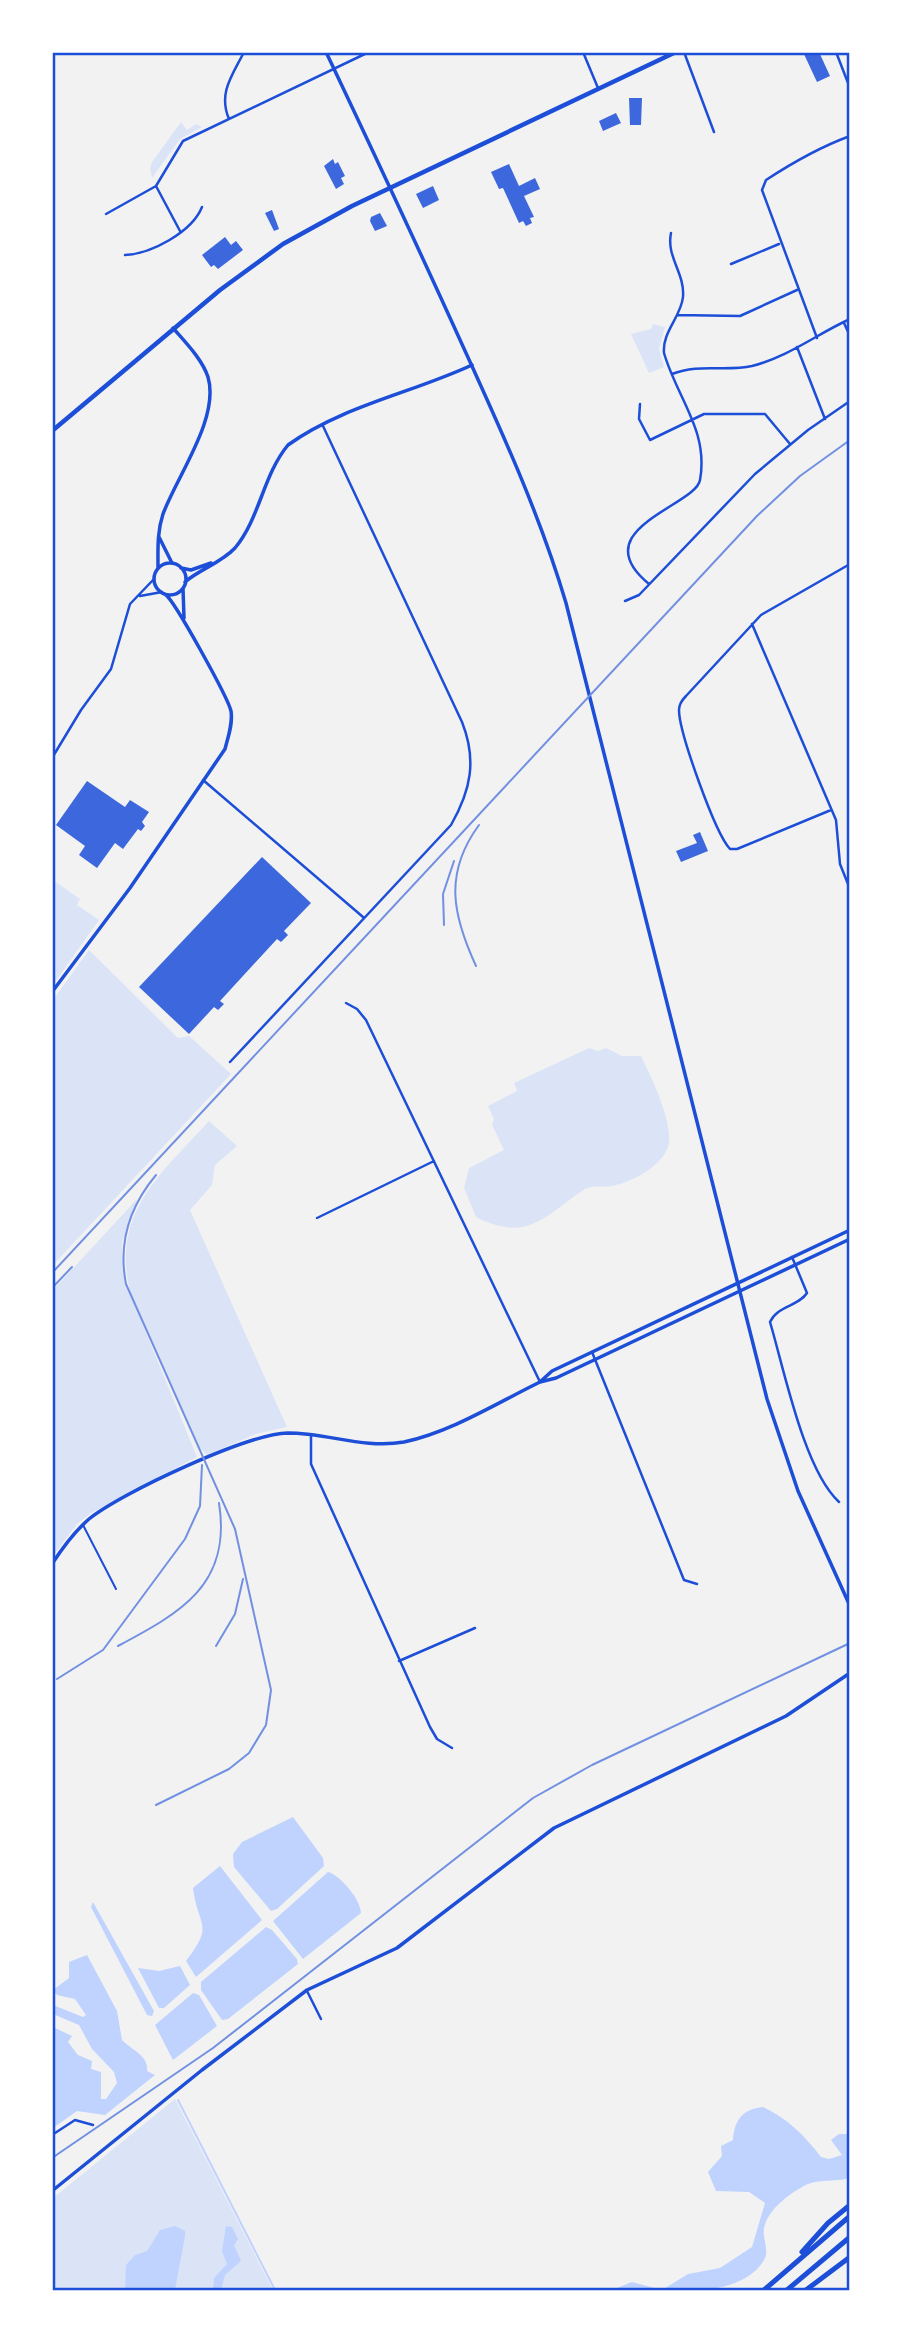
<svg xmlns="http://www.w3.org/2000/svg" width="902" height="2343" viewBox="0 0 902 2343" font-family="Lato,sans-serif">
<style>
.green{fill:#dbe4f7}
.water{fill:#bfd3fe}
.lines{fill:none;stroke-linecap:round;stroke-linejoin:round}
.stream{stroke:#bfd3fe;stroke-width:2}
.building{fill:#3d67dc}
.path{stroke:#1d4ed8;stroke-width:2}
.service{stroke:#1d4ed8;stroke-width:2}
.minor{stroke:#1d4ed8;stroke-width:2.5}
.tertiary{stroke:#1d4ed8;stroke-width:3.5}
.secondary{stroke:#1d4ed8;stroke-width:3.5}
.primary{stroke:#1d4ed8;stroke-width:4.5}
.motorway{stroke:#1d4ed8;stroke-width:5}
.rail{stroke:#7290e2;stroke-width:2}
.neatline{fill:none;stroke:#1d4ed8;stroke-width:2.5}
</style>
<rect width="100%" height="100%" fill="#f2f2f2"/>
<path class="green" d="M181 122 187 130 196 124 202 127 180 139 152 178 150 169 152 162Z
M653 324 665 327 659 349 664 367 649 373 631 334 651 329Z
M53 880 80 899 77 905 99 920 53 985Z
M89 950 178 1038 189 1036 231 1074 53 1265V1000Z
M589 1048 598 1051 606 1048 622 1056H641C651 1076 675 1126 668 1147 661 1167 632 1182 612 1186 601 1188 593 1184 582 1191 562 1204 547 1221 523 1227 508 1230 489 1224 476 1217L464 1188 469 1168 504 1150 492 1125 494 1119 488 1106 517 1091 514 1083Z
M209 1121 237 1146 215 1165 212 1185 190 1210 287 1427 256 1434 207 1455 199 1447 131 1295C109 1214 160 1175 209 1121Z
M137 1199 122 1243 124 1279 197 1457 91 1513 77 1524 53 1556V1290Z
M175 2099 273 2290H53V2198Z"/>
<path class="water" d="M293 1817 323 1858 324 1866 277 1909 271 1911 234 1867 233 1854 242 1842Z
M220 1866 262 1920 196 1977 186 1961C215 1923 198 1928 193 1888Z
M328 1872C340 1875 361 1900 361 1913L303 1959 273 1921Z
M93 1902 154 2011 152 2016 147 2015 91 1907Z
M266 1927 272 1930 297 1959 298 1964 228 2019 222 2020 201 1990V1982Z
M87 1955 117 2011 122 2040C132 2050 149 2056 147 2071L155 2075 105 2115 77 2111 53 2128V2027L72 2036 68 2042 78 2055 92 2061 91 2069 101 2072V2099H106L117 2083 114 2072 92 2049 79 2025 53 2014V2005L83 2017 86 2015 75 1999 57 1995 53 1990 69 1978V1962Z
M180 1966 190 1985 164 2008H159L138 1968 159 1971Z
M193 1993 199 1995 217 2026 173 2060 155 2025Z
M763 2107C787 2118 805 2136 821 2157L829 2159 842 2155 831 2140 839 2134H849V2173L846 2179C835 2181 818 2180 808 2184 791 2192 768 2209 764 2228 762 2239 770 2250 764 2260 740 2302 654 2291 612 2290L632 2282 662 2290 688 2274 720 2268 752 2247 765 2203 749 2192 716 2191 708 2172 722 2156 721 2146 733 2140C734 2120 743 2109 763 2107Z
M175 2226 185 2231V2236L175 2290H125L126 2265 135 2255 147 2251 160 2230Z
M226 2226 232 2227 238 2239 234 2245 241 2261 225 2275 221 2290H213L214 2278 227 2264 222 2251Z"/>
<g class="lines">
<path class="stream" d="M178 2100 275 2290"/>
</g>
<path class="building" d="M803 52H819L830 76 817 82Z
M629 98H642L641 125H630Z
M616 113 621 123 603 131 599 121Z
M333 159 335 164 338 162 345 176 341 178 344 184 336 189 324 166Z
M509 164 519 186 535 178 540 189 524 196 534 217 530 218 532 223 526 226 523 221 519 223 503 188 499 189 491 172Z
M433 186 439 200 423 208 416 194Z
M272 210 279 229 274 231 265 213Z
M380 213 387 226 375 231 370 221 371 217Z
M225 237 231 245 236 241 243 250 218 269 214 265 211 267 202 255Z
M87 781 125 807 130 800 149 812 142 822 145 826 141 831 138 829 123 849 115 843 97 868 79 855 85 846 56 825Z
M700 832 708 851 681 862 676 851 697 843 693 835Z
M262 857 311 903 284 931 288 935 281 942 277 939 220 1001 224 1004 218 1010 214 1007 189 1034 139 987Z"/>
<g class="lines">
<path class="path" d="M52 56 57 52"/>
<path class="service" d="M83 1525 116 1589"/>
<path class="minor" d="M583 52 598 88
M684 52 714 132
M836 52 850 88
M229 119C218 93 232 76 244 52
M156 186 183 141 369 52
M156 186 180 231
M106 214 156 186
M125 255C151 254 192 232 202 207
M731 264 779 244
M677 315 740 316 797 290
M844 323 850 336
M817 338 762 190 766 180C792 163 820 147 850 136
M797 347 825 419
M672 374C699 363 725 372 752 366 788 357 817 334 850 319
M640 404 639 419 650 440 704 414H765L790 444
M649 584C582 529 696 506 700 480 709 431 677 398 664 353 662 332 681 317 683 297 685 273 666 257 671 233
M140 596 162 592
M625 601 639 595 755 474 808 430 850 401
M752 624 836 820 840 864 850 889
M52 758 81 710 111 669 130 604 154 579
M203 780 363 917
M831 810 737 849H730C715 833 679 732 679 710 679 704 682 700 686 696L761 615 850 564
M346 1003 357 1009 366 1020 540 1382
M230 1062 451 825C471 790 477 760 462 722L323 426
M317 1218 434 1161
M792 1257 807 1293C798 1307 778 1305 770 1322 784 1369 804 1470 839 1502
M592 1352 684 1580 697 1584
M311 1436V1464L430 1727 437 1739 452 1748
M399 1661 475 1628
M307 1991 321 2019
M52 2135 75 2120 93 2125"/>
<path class="tertiary" d="M159 537 172 563
M154 579a16 16 0 1 1 32 0a16 16 0 1 1-32 0Z
M158 568C158 549 157 532 163 514 177 476 220 418 208 377 202 359 186 343 173 328
M181 568 191 570 211 563
M185 582C200 569 221 563 235 548 260 518 263 475 288 445 342 406 412 393 472 365
M183 588 184 618
M52 992 130 888 225 749C228 737 233 724 231 711 228 698 175 601 165 594
M541 1381 552 1371 850 1230
M52 1564C63 1547 74 1532 89 1519 121 1493 247 1434 288 1433 327 1433 364 1449 404 1442 451 1432 497 1403 540 1382L556 1378 850 1239
M52 2191 202 2070 307 1990 397 1948 554 1828 786 1716 850 1673"/>
<path class="secondary" d="M326 52C372 149 417 245 461 342 500 428 539 512 566 603L767 1399 798 1491 850 1606"/>
<path class="primary" d="M52 431 220 290 283 244 352 206 676 52"/>
<path class="motorway" d="M802 2252 828 2223 850 2205
M764 2290 850 2216
M787 2290 850 2237
M806 2290 850 2257"/>
<path class="rail" d="M444 925 443 894 454 861
M476 966C453 916 443 874 479 825
M156 1175C130 1206 118 1243 126 1284L235 1529 271 1690 266 1725 249 1753 229 1769 156 1805
M52 1273 757 516 800 476 850 440
M52 1288 72 1267
M118 1646C180 1613 232 1585 219 1503
M216 1646 235 1614 243 1579
M57 1679 103 1650 185 1539 200 1506 202 1465
M52 2158 213 2048 533 1798 592 1765 850 1643"/>
</g>
<rect width="902" height="2343" fill="none" stroke="#ffffff" stroke-width="108"/>
<rect x="54" y="54" width="794" height="2235" class="neatline"/>
</svg>
